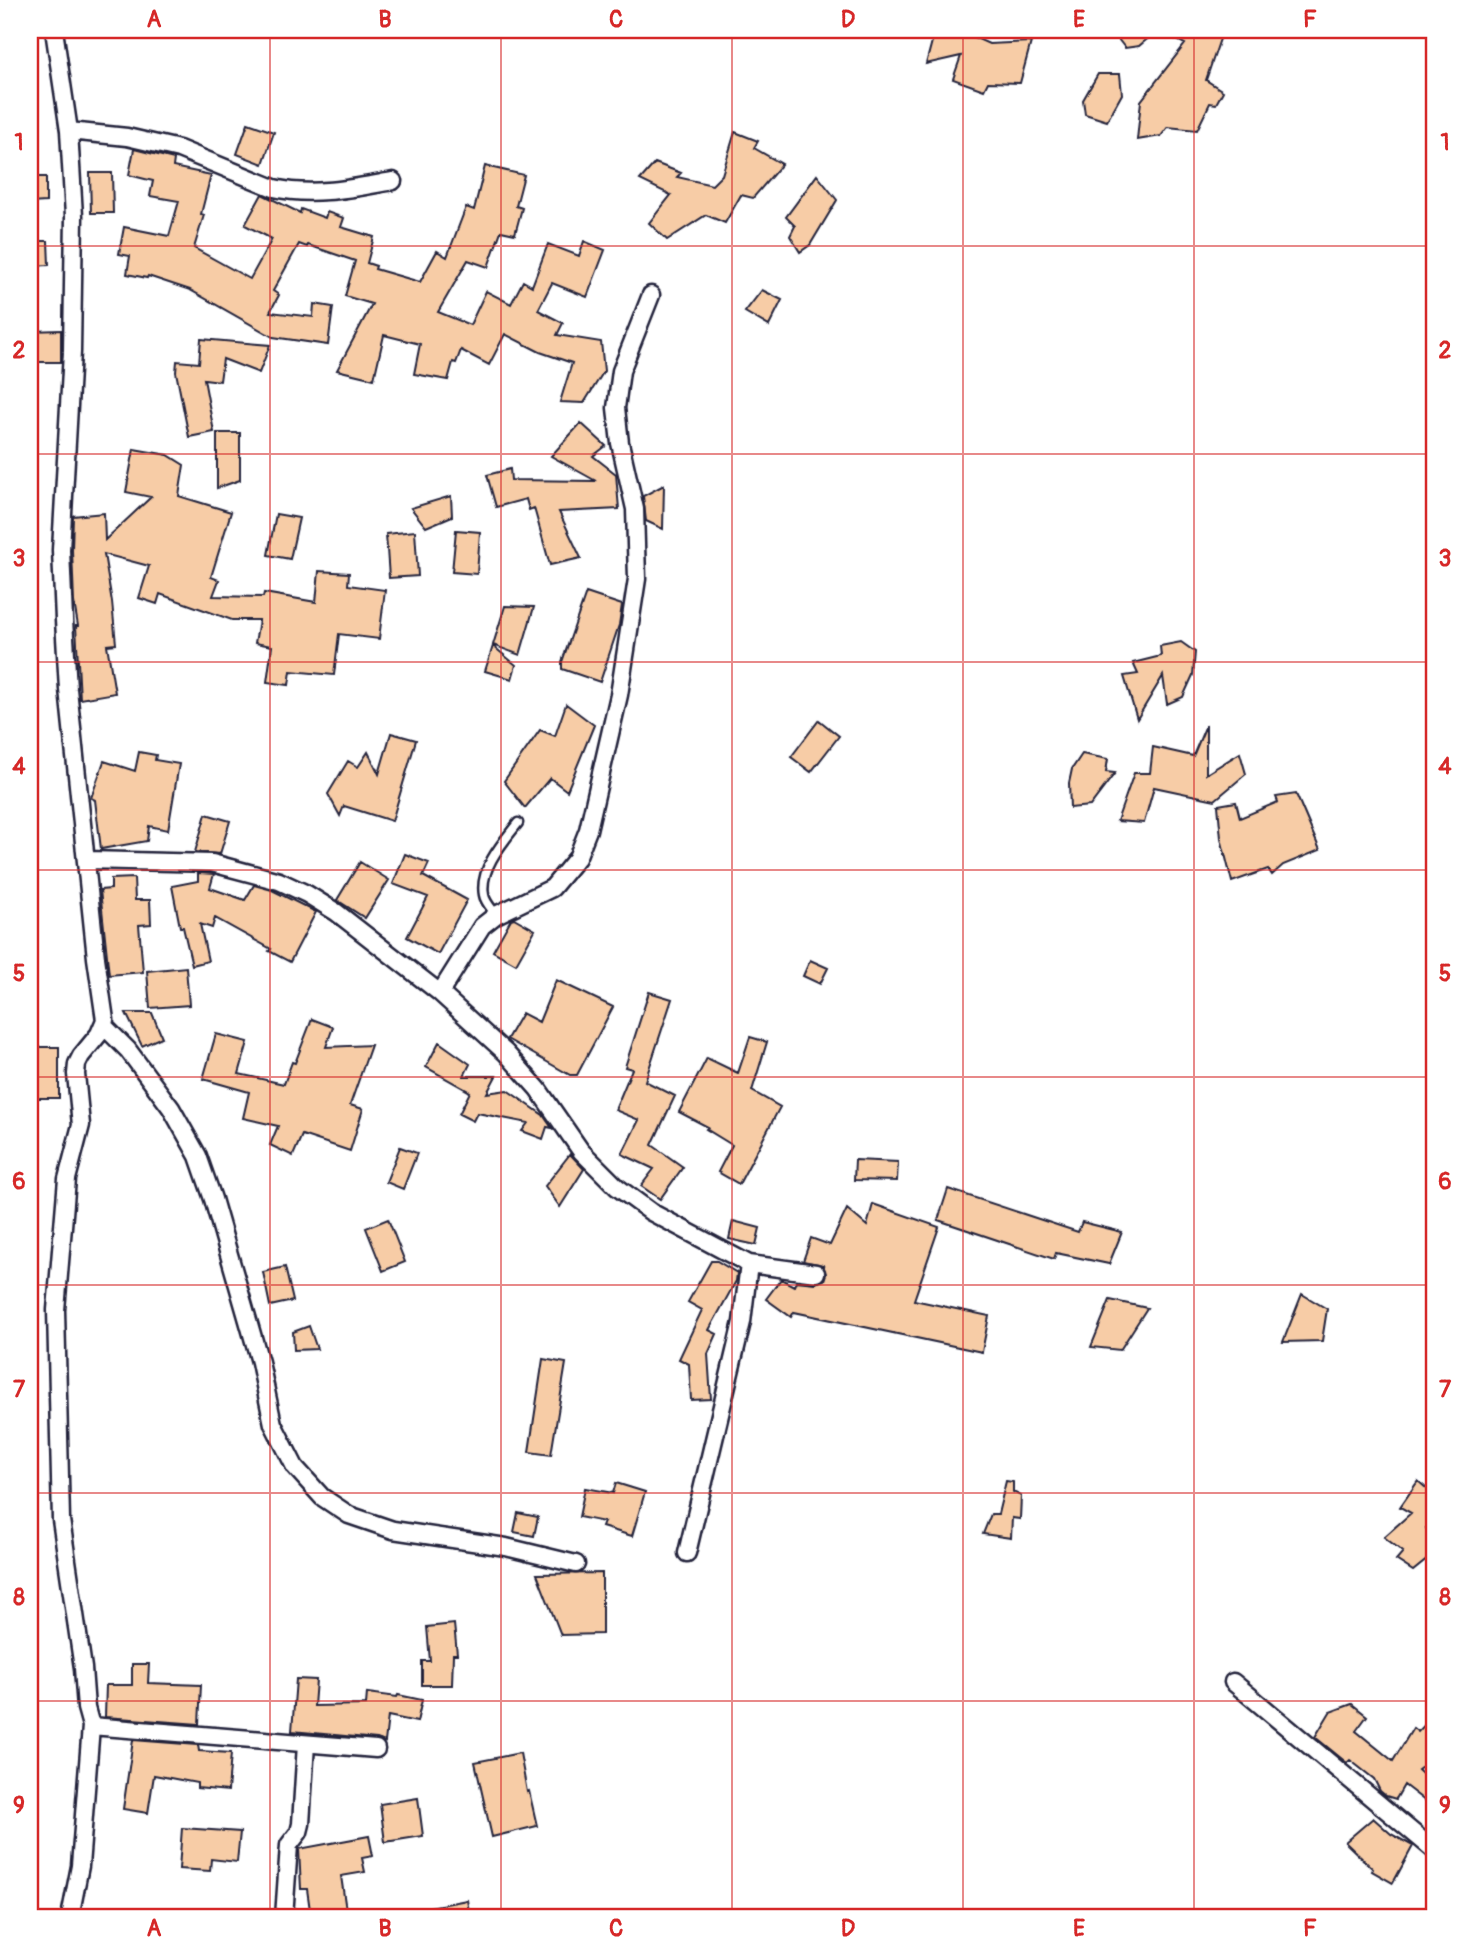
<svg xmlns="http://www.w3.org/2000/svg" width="1464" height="1947" viewBox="0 0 1464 1947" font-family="Pangolin,sans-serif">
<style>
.building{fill:#f7cca6;stroke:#22223b;stroke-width:2}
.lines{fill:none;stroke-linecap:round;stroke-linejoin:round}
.service-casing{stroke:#22223b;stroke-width:13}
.minor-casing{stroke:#22223b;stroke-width:21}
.service{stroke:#fff;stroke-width:8}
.minor{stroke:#fff;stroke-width:16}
.grid{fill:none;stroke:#d62828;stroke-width:2;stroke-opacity:0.55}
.neatline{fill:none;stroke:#d62828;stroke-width:2.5}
.grid-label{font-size:23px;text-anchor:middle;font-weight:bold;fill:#d62828}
</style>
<rect width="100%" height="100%" fill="#fff"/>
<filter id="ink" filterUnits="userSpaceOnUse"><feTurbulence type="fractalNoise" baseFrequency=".0143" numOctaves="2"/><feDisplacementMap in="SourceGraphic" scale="14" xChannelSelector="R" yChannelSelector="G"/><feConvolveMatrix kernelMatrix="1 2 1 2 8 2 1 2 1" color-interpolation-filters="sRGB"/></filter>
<g filter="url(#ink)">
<path class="building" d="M935 30H958L989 44 1031 42 1020 83 988 82 984 90 953 79 961 56 926 64Z
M1111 30H1223L1206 80 1223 91 1216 104 1210 103 1197 130 1168 127 1161 136 1137 140 1141 101 1185 44 1158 30 1139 46 1125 48Z
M1098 74H1120L1122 94 1107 121 1085 114 1083 100Z
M248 123 274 132 263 164 237 154Z
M735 132 758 141 754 148 782 164 753 198 741 195 725 223 706 215 667 240 649 223 671 195 640 180 655 163 681 173 677 177 712 185 722 175Z
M134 149 174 159 173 167 211 175 201 214 204 215 194 248 250 279 272 239 245 225 262 194 300 213 301 209 325 218 327 212 344 218 341 227 374 237 367 263 376 266 375 269 420 282 437 251 447 257 466 207 474 210 485 166 524 175 516 206 522 208 515 234 501 231 488 267 468 260 438 312 470 325 486 291 511 304 523 281 532 286 548 244 579 256 584 241 605 250 587 297 552 283 538 310 563 323 557 335 601 342 604 371 584 403 560 402 572 363 540 352 505 334 489 365 461 350 456 363 453 362 448 380 414 374 420 344 384 335 374 379 337 370 372 304 345 296 355 261 308 245 307 247 299 244 273 291 279 295 270 312 313 317 314 304 333 307 328 345 273 337 190 290 148 276 147 278 127 274 130 256 119 254 124 227 169 236 179 201 150 196 153 181 129 175Z
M90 173H112L113 213H91Z
M817 175 837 200 810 245 800 252 790 236 795 226 786 217Z
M30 177H46V202L30 203Z
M30 241H48L49 265 30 266Z
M762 290 782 300 769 326 745 312Z
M61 330V362H31V331Z
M201 339 270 345 259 373 223 359 220 381 204 379 214 432 189 437 176 372 177 361 199 363Z
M581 423 606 446 593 456 616 474 619 509 559 512 581 558 550 565 534 508 529 510 526 499 496 507 487 475 510 469 511 480 596 481 551 456Z
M217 433H240V480L217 488Z
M134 449 168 455 184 465 179 496 231 512 211 577 219 580 213 596 263 597 264 593 316 602 319 571 349 573 348 585 385 590 379 639 339 634 334 675 291 671 289 685 267 682 272 646 255 643 259 620H232L160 594 157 604 139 598 149 566 104 554 112 602 116 644 107 645 115 693 80 699 76 626H78L74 602 72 550 73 516 104 513 105 540 151 497 126 492Z
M664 485 663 529 646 521 643 496Z
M451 496 452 516 426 527 411 508Z
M276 514 299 518 290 559 268 555Z
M456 530 480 532 477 574 452 572Z
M415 531 418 576 389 578 386 534Z
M586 593 622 605 619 625 600 682 562 669V662Z
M505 606 534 607 520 655 493 645Z
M1181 642 1195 652 1193 675 1183 697 1167 704 1163 676 1137 719 1124 676 1138 674 1133 663 1161 656 1160 646Z
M493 646 516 665 512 679 485 671Z
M566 704 594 725 567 791 550 778 525 808 504 781 540 730 555 736Z
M819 720 839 736 811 772 791 757Z
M1206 725V774L1240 753 1246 774 1215 800 1154 787 1144 823 1117 821 1134 773H1150L1153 747 1193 756Z
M391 733 416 740 392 821 344 806 340 816 328 794 348 761 358 767 368 752 379 774Z
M139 752 156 755 155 760 179 764 168 830 149 826 147 841 101 849 95 800 91 798 104 761 135 771Z
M1082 754 1108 759 1106 772 1115 773 1090 806 1070 808 1069 783 1072 769Z
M1296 794 1320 850 1283 865 1272 875 1268 869 1232 882 1221 838 1218 805 1236 802 1240 818 1278 802 1276 797Z
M206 814 230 821 220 854 195 852Z
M405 854 429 863 423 876 467 900 438 954 407 937 428 897 393 884Z
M360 862 389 880 365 918 337 900Z
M198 873 214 874 210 888 245 900 254 885 272 890 316 912 290 962 269 951 271 949 215 918 212 928 200 924 208 961 192 965 183 927H180L172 886 198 881Z
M134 878 135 900H150L151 924 139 925 143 972 109 975 100 890 111 889V879Z
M514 918 535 930 516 964 493 951 511 919Z
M810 960 828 968 820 984 803 976Z
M186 967 189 1005 150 1008 147 971Z
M556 980 613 1007 577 1075H570L507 1039 522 1013 539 1022Z
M649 992 672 999 645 1081 675 1096 652 1145 683 1167 660 1199 641 1186 654 1169 622 1154 639 1120 615 1110 632 1069 625 1067Z
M126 1013H152L162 1037 142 1046Z
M312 1019 333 1027 326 1047 371 1045 350 1105 363 1109 350 1151 302 1135 293 1156 270 1145 278 1126 243 1118 249 1092 203 1079 216 1034 248 1042 239 1074 284 1084 292 1062 295 1063Z
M750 1037 767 1042 752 1091 780 1107 739 1184 718 1172 732 1145 706 1129 708 1127 679 1112 707 1058 738 1073Z
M439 1042 470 1064 464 1076H496L487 1093 507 1090 543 1115 552 1128 547 1127 543 1139 522 1131 528 1123 477 1113 473 1121 459 1114 470 1092 426 1067Z
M30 1047H59V1098H30Z
M400 1147 417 1153 403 1189 386 1182Z
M570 1154 584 1169 560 1207 545 1186Z
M855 1160 898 1162 897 1181 854 1180Z
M948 1189 1078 1232 1082 1222 1122 1232 1109 1264 1056 1253 1054 1259 938 1220Z
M873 1204 939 1227 914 1300 989 1316 982 1352 794 1312 791 1317 766 1299 781 1279 794 1286 796 1281 815 1283 824 1280 826 1274 823 1265 803 1261 811 1238 830 1245 847 1209 867 1226Z
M388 1219 405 1262 383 1271 366 1228Z
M733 1221 760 1228 756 1245 729 1239Z
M711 1261H717L737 1273 736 1281 709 1330 717 1334 708 1354 711 1399 691 1400 689 1364 679 1359 702 1310 688 1302Z
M285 1267 293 1301 270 1306 263 1272Z
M1302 1294 1327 1309 1322 1341 1283 1342Z
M1110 1300 1147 1308 1120 1350 1091 1347Z
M309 1326 317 1349 294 1350 293 1332Z
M543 1359 566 1363 551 1455 529 1452Z
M1006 1481 1013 1482V1492L1021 1496 1020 1519 1012 1518 1011 1538 983 1534 991 1514H998Z
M1418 1481 1434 1495V1522L1426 1528 1434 1543V1554L1413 1571 1396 1560 1403 1552 1384 1537 1411 1513 1400 1507Z
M616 1483 645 1492 632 1536 602 1527 604 1522 579 1517 585 1488 613 1493Z
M518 1513 538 1517 534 1536 514 1532Z
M602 1573V1634L561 1635 537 1574Z
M454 1624 457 1654H453L452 1685H422V1661H430L427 1627Z
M132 1664H149L148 1683 201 1685 199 1724 105 1717 106 1685H132Z
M296 1679 316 1680 314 1706 366 1705 367 1693 397 1697 398 1695 422 1700 417 1722 388 1716 385 1742 377 1739 292 1731Z
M1352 1704 1367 1716 1356 1731 1393 1761 1413 1728 1418 1732 1434 1715V1758L1418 1770 1434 1785V1808L1404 1785 1396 1799 1386 1796 1380 1791 1374 1779 1350 1760 1347 1763 1315 1737 1330 1712Z
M133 1740 198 1745 199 1751 231 1753 228 1791 197 1788V1783L154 1775 148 1813 123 1809Z
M520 1753 527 1792 529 1791 537 1826 492 1837 475 1762Z
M418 1798 423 1836 385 1842 380 1804Z
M1373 1818 1391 1834 1413 1846 1393 1883 1372 1871 1373 1869 1345 1842Z
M182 1828 240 1832 237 1862 211 1859 210 1871 179 1869Z
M369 1836 373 1856 362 1858 365 1872 341 1876 347 1917H311L307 1889H301L299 1849Z
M467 1900 470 1917H420L419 1909Z"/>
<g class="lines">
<g class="service-casing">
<path id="service" d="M496 915C492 909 485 902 484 895 479 869 503 842 518 823"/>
</g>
<g class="minor-casing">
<path id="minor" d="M54 30 69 131 74 216 72 352 61 550 64 620 68 689 96 958 105 1020 99 1034 81 1056 77 1064 76 1074 81 1125 67 1179 56 1310 61 1520 83 1668 86 1708 91 1726 80 1866 70 1917
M69 131 127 137 179 149 274 188C314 197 353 188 393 181
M87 860 212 863 279 881 307 894 336 912 440 993 506 1053 538 1089 581 1151 617 1187 651 1212 749 1264
M440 993 482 926 496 915 552 888 577 858 588 830 619 695 637 579 635 509 620 443 616 408 621 371 651 295
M104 1026 128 1050 171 1108 198 1156 213 1199 260 1362 273 1424 295 1467 322 1497 349 1515 393 1530 506 1547 576 1564
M687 1553 742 1322 749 1264 816 1273
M1233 1682 1434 1850
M91 1726 376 1749
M284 1917 289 1845 299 1832 301 1824 306 1744"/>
</g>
<use href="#service" class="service"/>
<use href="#minor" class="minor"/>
</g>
</g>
<path class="grid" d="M270 30V1917M501 30V1917M732 30V1917M963 30V1917M1194 30V1917M30 246H1434M30 454H1434M30 662H1434M30 870H1434M30 1077H1434M30 1285H1434M30 1493H1434M30 1701H1434"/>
<rect width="1464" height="1947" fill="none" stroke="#fff" stroke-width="77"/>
<rect x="38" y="38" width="1388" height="1871" class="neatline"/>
<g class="grid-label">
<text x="154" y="27">A</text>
<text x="385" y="27">B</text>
<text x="616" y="27">C</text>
<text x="848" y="27">D</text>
<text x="1079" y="27">E</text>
<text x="1310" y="27">F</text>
<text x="19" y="150">1</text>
<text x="1445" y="150">1</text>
<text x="19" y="358">2</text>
<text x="1445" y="358">2</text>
<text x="19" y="566">3</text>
<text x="1445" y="566">3</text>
<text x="19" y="774">4</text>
<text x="1445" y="774">4</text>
<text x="19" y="981">5</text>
<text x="1445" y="981">5</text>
<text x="19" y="1189">6</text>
<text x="1445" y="1189">6</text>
<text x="19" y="1397">7</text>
<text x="1445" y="1397">7</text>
<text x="19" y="1605">8</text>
<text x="1445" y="1605">8</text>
<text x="19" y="1813">9</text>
<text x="1445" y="1813">9</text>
<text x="154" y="1936">A</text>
<text x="385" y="1936">B</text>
<text x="616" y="1936">C</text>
<text x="848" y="1936">D</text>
<text x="1079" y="1936">E</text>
<text x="1310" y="1936">F</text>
</g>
</svg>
